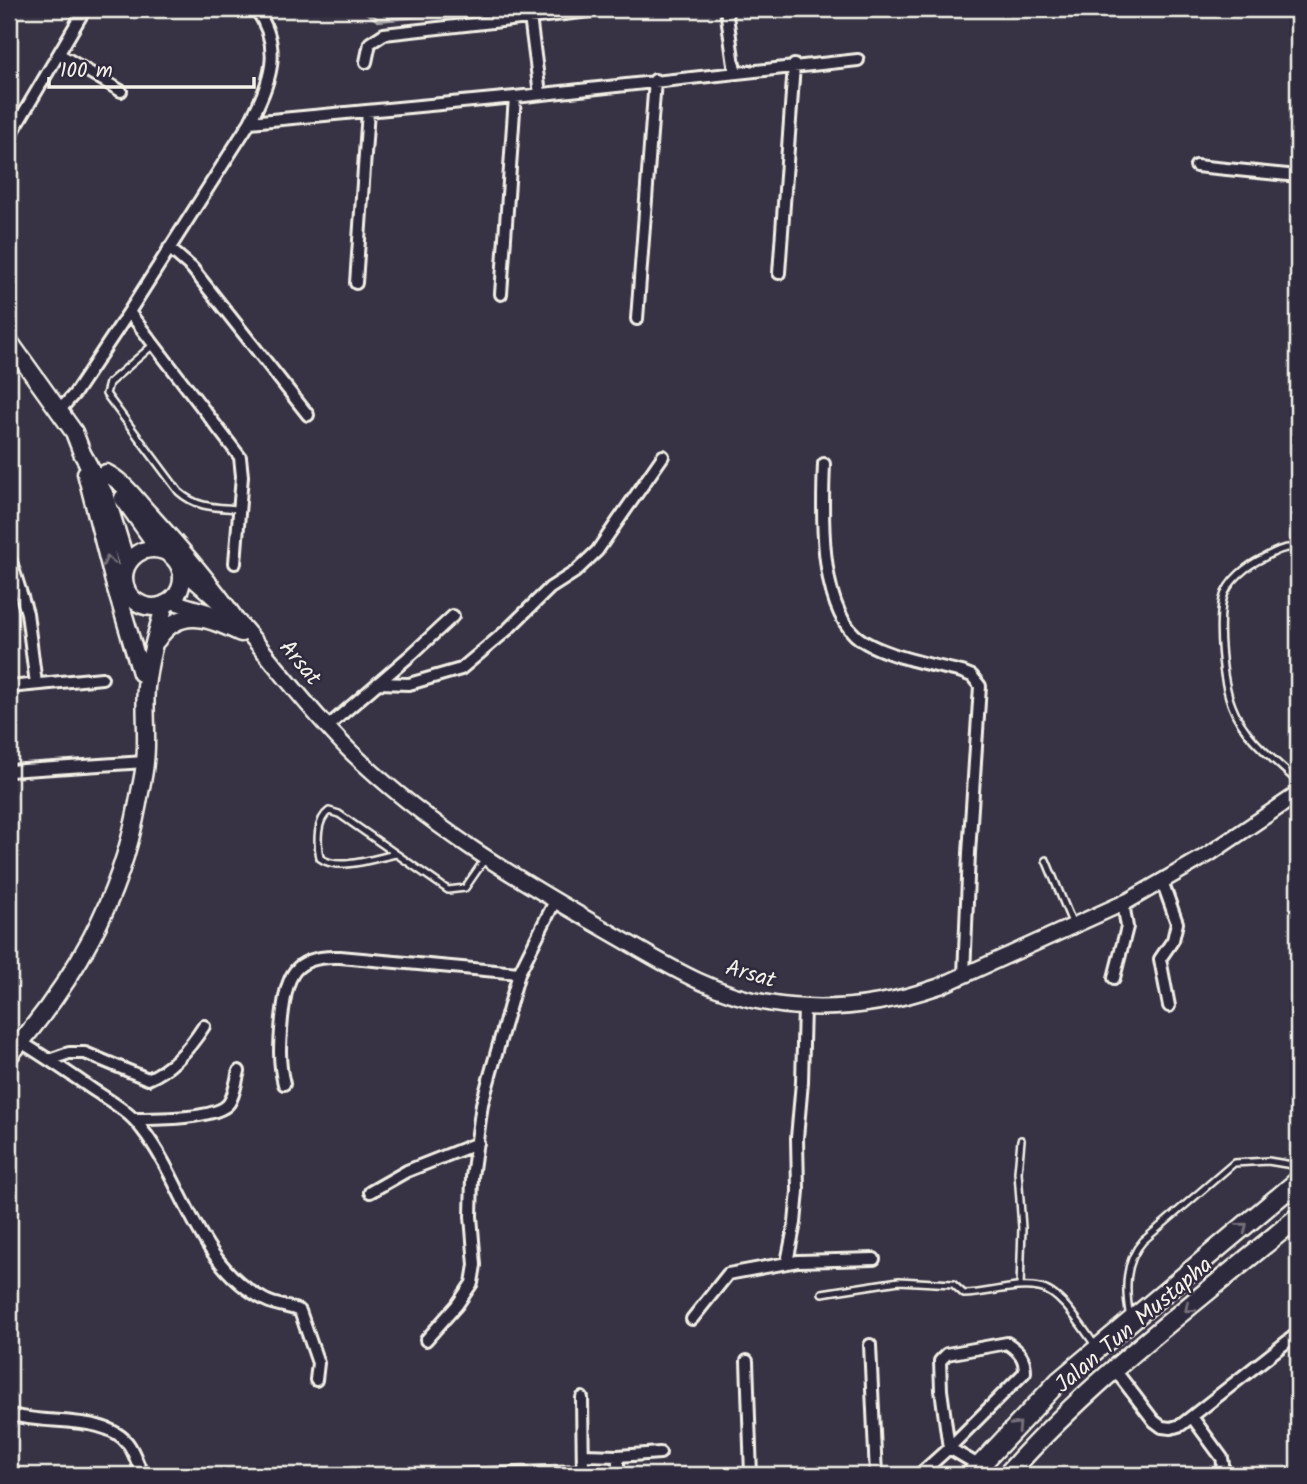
<svg xmlns="http://www.w3.org/2000/svg" width="1307" height="1484" viewBox="0 0 1307 1484" font-family="Kalam,sans-serif">
<style>
.lines{fill:none;stroke-linecap:round;stroke-linejoin:round}
.stream{stroke:#a6a2a4;stroke-width:4.5}
.service-casing{stroke:#f4f1e8;stroke-width:10}
.minor-casing{stroke:#f4f1e8;stroke-width:16}
.tertiary-casing{stroke:#f4f1e8;stroke-width:19}
.secondary-casing{stroke:#f4f1e8;stroke-width:21}
.primary-casing{stroke:#f4f1e8;stroke-width:23}
.service{stroke:#2f2a3d;stroke-width:5}
.minor{stroke:#2f2a3d;stroke-width:10}
.tertiary{stroke:#2f2a3d;stroke-width:14}
.secondary{stroke:#2f2a3d;stroke-width:16}
.primary{stroke:#2f2a3d;stroke-width:18}
.oneway{stroke:#747079}
.labels{text-anchor:middle;stroke-width:5;stroke-linejoin:round;paint-order:stroke}
.street-label{font-size:23px;fill:#f4f1e8;stroke:#2f2a3d}
</style>
<rect width="100%" height="100%" fill="#373244"/>
<filter id="ink" filterUnits="userSpaceOnUse"><feTurbulence type="fractalNoise" baseFrequency=".0143" numOctaves="2"/><feDisplacementMap in="SourceGraphic" scale="14" xChannelSelector="R" yChannelSelector="G"/><feConvolveMatrix kernelMatrix="1 2 1 2 8 2 1 2 1" color-interpolation-filters="sRGB"/></filter>
<g filter="url(#ink)">
<g class="lines">
<path class="stream" d="M362 9 378 20 488 9"/>
<g class="service-casing">
<path id="service" d="M153 345 109 383 106 394 179 492C197 508 215 507 238 509
M1298 549C1286 545 1274 552 1263 558 1248 565 1227 581 1223 599 1217 626 1222 680 1232 706 1244 738 1274 759 1298 782
M396 854C375 858 338 872 320 858 317 843 316 820 329 811L339 814 448 890 465 888 485 859
M1046 860 1073 925
M1020 1287 1022 1228 1018 1172 1021 1140
M822 1293 899 1281 953 1284 964 1294C988 1294 1015 1283 1039 1288 1061 1291 1083 1329 1095 1345
M1130 1318C1125 1291 1124 1262 1143 1241L1234 1163 1268 1161 1298 1166"/>
</g>
<g class="minor-casing">
<path id="minor" d="M726 9 735 72
M530 17 540 94
M59 54 121 91
M366 62 370 43 384 34 609 9
M250 122 515 97 858 60
M1298 125V132
M9 138 85 9
M1196 166 1298 176
M169 248 192 268 308 415
M779 273 794 65
M356 283 368 111
M501 294 515 97
M129 312 240 457 242 476 235 563
M637 319 655 80
M60 410 75 393 129 312 250 122C270 82 284 49 256 9
M824 464C822 510 819 602 855 635 877 655 934 665 962 672L972 676 980 686 969 853 964 975
M9 555 27 613 36 684
M378 683 409 684 461 669 506 631 550 588 575 572 597 551 663 456
M9 687 102 678
M327 727 412 654 453 616
M9 771 145 762
M1162 881 1177 923 1173 940 1160 959 1169 1006
M1114 978 1127 927 1123 903
M21 1042C45 1057 69 1073 92 1089 110 1101 129 1111 142 1129 185 1184 197 1265 265 1300 276 1306 289 1306 300 1311L318 1363 316 1380
M49 1060 69 1053H85L148 1079C172 1069 190 1048 204 1026
M284 1084C278 1061 280 1041 282 1018 287 976 292 955 340 957L519 973
M134 1119C154 1119 218 1119 229 1103 235 1094 236 1081 239 1071
M370 1192 407 1171 478 1143
M787 1262 795 1223 798 1191 797 1138 802 1082 804 1007
M692 1319 728 1274 798 1261 874 1259
M426 1340 457 1305 472 1283 475 1265 471 1216 472 1177 482 1104 519 973 555 901
M1007 1343C1019 1351 1025 1357 1025 1372L949 1448 941 1390 940 1361 947 1354Z
M870 1345 876 1475
M747 1361 751 1475
M1115 1370 1154 1421 1162 1427 1171 1428 1181 1425 1298 1333
M582 1398 583 1475
M9 1414C43 1426 107 1413 129 1445 135 1454 138 1466 143 1475
M1192 1417 1222 1458 1223 1464 1220 1475
M583 1455 618 1456
M449 1475 583 1471
M618 1475V1456L660 1453
M919 1475 949 1448 980 1466"/>
</g>
<g class="tertiary-casing">
<path id="tertiary" d="M179 567C202 587 225 606 245 629 279 669 311 712 349 750 426 825 520 881 613 934 662 962 711 994 768 1003 825 1013 885 1005 940 986L1128 901 1209 854 1298 794
M171 601 208 612 223 620"/>
</g>
<g class="secondary-casing">
<path id="secondary" d="M9 341 74 432 82 453 106 497 127 565
M86 473 114 582 141 673
M106 473C124 482 136 500 149 514 179 547 208 580 233 616
M123 498 160 550
M124 578a29 29 0 1 1 58 0a29 29 0 1 1-58 0Z
M157 640C180 605 210 619 241 633
M9 1056C74 981 120 902 138 803 140 790 144 776 145 762 148 737 144 712 146 687 149 658 157 632 165 604"/>
</g>
<g class="primary-casing">
<path id="primary" d="M971 1475 1059 1381 1298 1181
M1007 1475C1092 1378 1199 1300 1298 1217"/>
</g>
<use href="#service" class="service"/>
<use href="#minor" class="minor"/>
<use href="#tertiary" class="tertiary"/>
<use href="#secondary" class="secondary"/>
<use href="#primary" class="primary"/>
</g>
<defs><path id="oneway-chevron" d="M-2-3.5L2.5 0L-2 3.5" fill="none" stroke-width="1.6" stroke-linecap="round" stroke-linejoin="round" transform="scale(1.75)"/></defs>
<g class="oneway">
<use href="#oneway-chevron" transform="translate(108 561) rotate(-103)"/>
<use href="#oneway-chevron" transform="translate(1243 1227) rotate(-39)"/>
<use href="#oneway-chevron" transform="translate(1189 1308) rotate(140)"/>
<use href="#oneway-chevron" transform="translate(1017 1426) rotate(-47)"/>
</g>
</g>
<g class="labels">
<g class="street-label">
<text transform="translate(301 662) rotate(50)" y="8">Arsat</text>
<text transform="translate(751 973) rotate(16)" y="8">Arsat</text>
<text transform="translate(1133 1324) rotate(-40)" y="8">Jalan Tun Mustapha</text>
</g>
</g>
<rect width="1307" height="1484" fill="none" stroke="#2f2a3d" stroke-width="35"/>
<rect x="18" y="18" width="1272" height="1449" fill="none" stroke="#f4f1e8" stroke-width="2.5" filter="url(#ink)"/>
<path d="M49 77v10h205v-10" fill="none" stroke="#f4f1e8" stroke-width="3.5"/>
<text x="60" y="77" font-size="21" fill="#f4f1e8" stroke="#2f2a3d" stroke-width="5" paint-order="stroke">100 m</text>
</svg>
